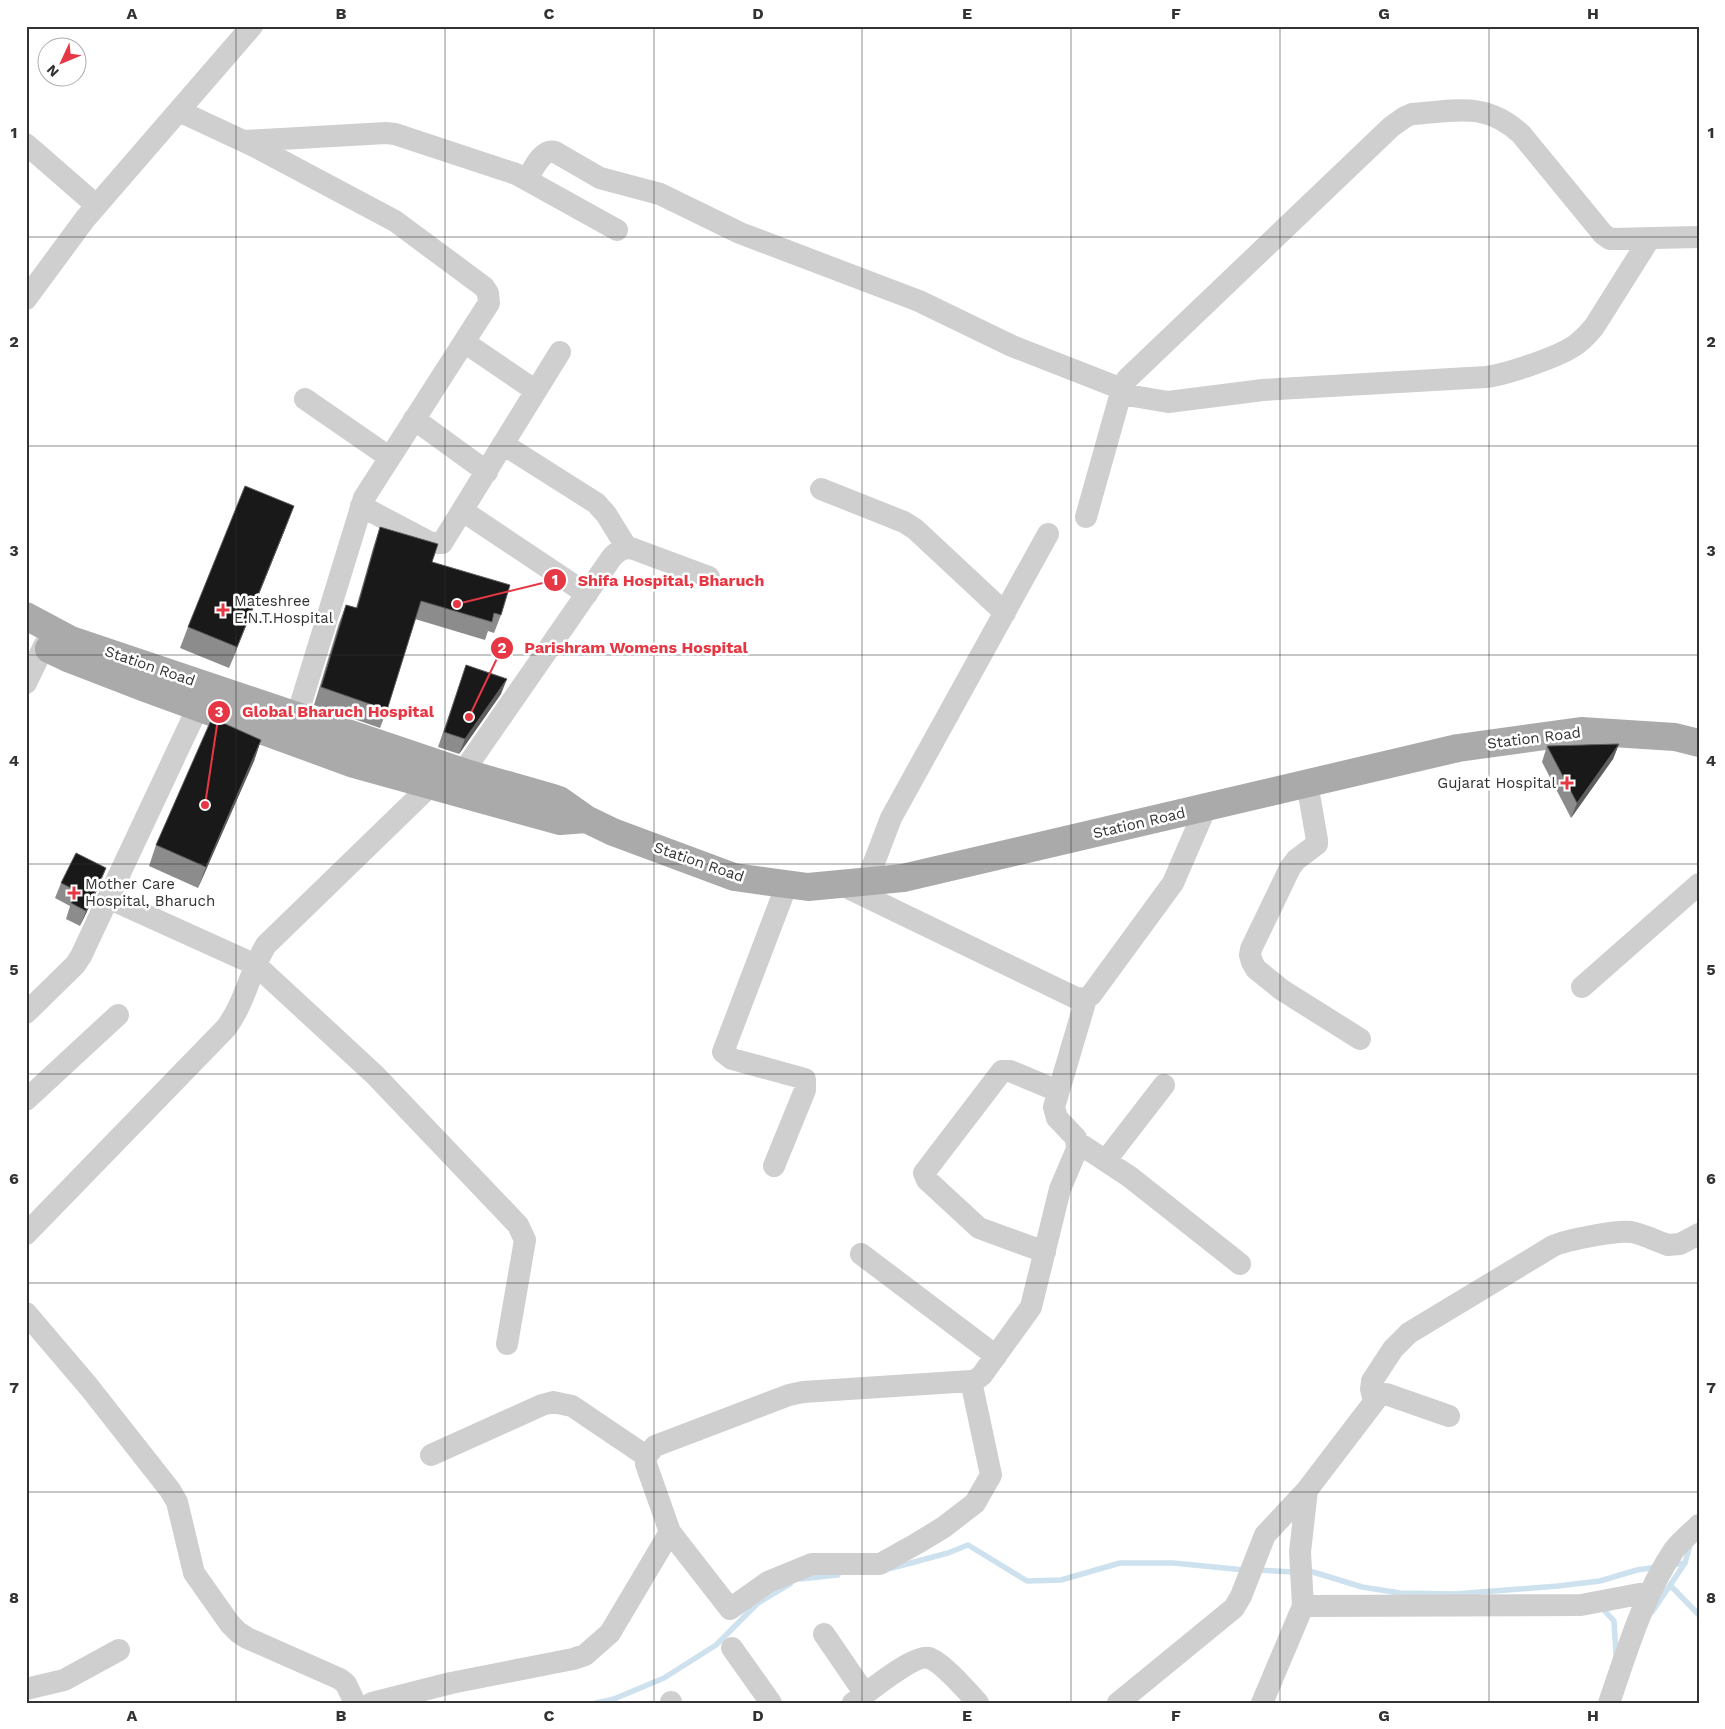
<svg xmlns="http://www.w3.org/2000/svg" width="1725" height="1729" viewBox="0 0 1725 1729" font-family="'Work Sans',sans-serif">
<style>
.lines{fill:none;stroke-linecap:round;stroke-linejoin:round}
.stream{stroke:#cde1ee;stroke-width:5.5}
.minor{stroke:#cfcfcf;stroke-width:22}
.major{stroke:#aaa;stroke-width:28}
.wall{fill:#8c8c8c}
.shaded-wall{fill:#5e5e5e}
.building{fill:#191919;stroke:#5e5e5e}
.grid{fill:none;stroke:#323232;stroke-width:1;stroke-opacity:0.55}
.poi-dot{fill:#e63744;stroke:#fff;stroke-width:2}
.labels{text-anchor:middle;stroke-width:5;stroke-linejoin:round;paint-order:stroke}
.poi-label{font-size:15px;fill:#323232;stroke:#fff;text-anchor:start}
.street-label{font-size:15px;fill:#323232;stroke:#fff}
.leader{fill:none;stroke:#e63744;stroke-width:2}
.callout-dot{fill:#e63744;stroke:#fff;stroke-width:2}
.mark-label{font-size:15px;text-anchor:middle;font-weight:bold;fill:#fff}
.callout-label{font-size:16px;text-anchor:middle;font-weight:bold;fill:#e63744;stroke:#fff;stroke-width:5;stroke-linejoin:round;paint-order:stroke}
.neatline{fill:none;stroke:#323232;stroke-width:2}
.grid-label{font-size:16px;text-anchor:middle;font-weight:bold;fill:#323232}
</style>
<rect width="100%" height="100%" fill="#fff"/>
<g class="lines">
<path class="stream" d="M1672 1565 1685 1563
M892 1568 948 1553 968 1545 1027 1581 1061 1580 1120 1563H1173L1245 1570
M1257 1570 1295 1572
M1305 1572H1313L1362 1587 1400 1593 1455 1594 1558 1586 1600 1581 1637 1570 1658 1567
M800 1579 838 1575
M1670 1585 1699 1615
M1602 1608 1614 1621 1616 1654
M1652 1612 1685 1563 1690 1545
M596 1703 614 1699 664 1678 716 1645 758 1603 790 1584"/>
<path class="minor" d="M179 111 254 146 395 221 484 287 488 293 489 303 364 498 297 716
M244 141 386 133 395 134 516 174 617 230
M26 144 96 205
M527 179C533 170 542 148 555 152L600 178 660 194 740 233 919 301 1012 346 1122 389
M26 299 85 219 252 26
M464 342 536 391
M1121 394 1168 402 1263 390 1486 377C1505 375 1558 357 1574 346 1582 341 1588 334 1594 327L1650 238
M305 399 389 457
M414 419 487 472
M503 444 596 503 606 514 627 548
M821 489 904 522 915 529 1005 613
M361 506 431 543H442L560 352
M463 511 587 594
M1086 517 1122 389 1127 379 1391 127 1405 117 1412 114C1456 111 1485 101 1521 134L1603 234 1610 239 1699 237
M26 683 44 646
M463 772 612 557C618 551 622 548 631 548L709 577
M1307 783 1317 840V844L1296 860 1290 868 1251 949 1250 955 1252 962 1256 969 1282 990 1360 1039
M867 881 891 818 1048 534
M840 884 1076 998 1086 999 1091 995 1173 883 1206 807
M108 898 256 965 375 1075 518 1225 525 1240 507 1344
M1582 987 1699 884
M26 1013 75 965 81 956 198 707
M26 1100 118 1015
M1077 1142 1130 1177 1240 1264
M1106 1160 1164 1085
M774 1166 805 1090V1079L732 1059 723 1052 787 884
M26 1234 226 1028C245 1003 250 971 266 945L431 785 434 770
M1045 1252 979 1228 927 1180 924 1173 1002 1071H1010L1058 1091
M861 1254 996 1356
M26 1313 89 1387 170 1490 177 1502 194 1573 230 1624 238 1632 247 1638 340 1679 346 1684 355 1703
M971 1381 991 1475 975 1503 944 1527 916 1544 880 1564H812L768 1582 730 1609 670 1532 646 1464V1456L655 1446 789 1395 803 1392 971 1381 977 1379 982 1375 1031 1307 1060 1189 1077 1149 1076 1138 1057 1118 1054 1107 1086 999
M1374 1401 1371 1389 1372 1381 1393 1349 1409 1333 1553 1246C1566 1240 1617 1230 1631 1232 1643 1234 1656 1241 1668 1245L1680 1244 1699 1234
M431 1455 542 1405 553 1402 572 1406 646 1456
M1303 1606 1581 1605 1650 1592
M824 1634 865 1694
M732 1648 771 1703
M26 1689 64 1680 119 1650
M671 1702V1703
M372 1703 451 1683 573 1659 585 1655 610 1633 670 1532
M853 1703C867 1693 914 1654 929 1658 942 1662 968 1692 978 1703
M1118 1703 1234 1608 1241 1596 1265 1535 1307 1490 1378 1397 1386 1394 1449 1416
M1262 1703 1303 1606 1300 1552 1307 1490
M1609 1703C1627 1651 1643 1596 1674 1550 1681 1541 1691 1533 1699 1525"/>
<path class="major" d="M26 616 71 640 469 774 553 798 559 800 586 819 613 832 734 877 808 887 903 878 1458 748 1581 731 1675 737 1699 743
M49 649 70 659 145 688 354 764 560 821 586 819"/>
</g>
<path class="wall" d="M286 527 229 668 180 648 188 627Z
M380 527 432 562 501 615 494 633 488 631 485 640 415 619 387 710 380 728 314 705 339 623 346 605 356 608 374 545Z
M466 665 501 694 459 754 438 747Z
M261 740 254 761 198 888 149 866 156 845Z
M1619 744 1613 759 1571 818 1542 762 1547 746Z
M61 883 100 884 80 926 66 919 70 906 55 898Z"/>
<path class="shaded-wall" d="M294 506 286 527 229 668 237 647Z
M507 679 501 694 459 754 465 739Z
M261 740 254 761 198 888 206 867Z
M1619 744 1613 759 1571 818 1577 803Z
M106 868 100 884 80 926 86 911Z"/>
<path class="building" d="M245 486 294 506 237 647 188 627Z
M380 527 438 544 432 562 510 585 501 615 494 613 492 622 421 601 387 710 321 687 346 605 357 608Z
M466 665 507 679 465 739 444 732Z
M212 718 261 740 206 867 156 845Z
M1619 744 1577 803 1547 746Z
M76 853 106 868 86 911 71 903 77 891 61 883Z"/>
<path class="grid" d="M236 26V1703M445 26V1703M654 26V1703M862 26V1703M1071 26V1703M1280 26V1703M1489 26V1703M26 237H1699M26 446H1699M26 655H1699M26 864H1699M26 1074H1699M26 1283H1699M26 1492H1699"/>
<g class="poi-dot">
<path d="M220.5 602.5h5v5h5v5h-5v5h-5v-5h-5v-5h5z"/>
<path d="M1564.5 775.5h5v5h5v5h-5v5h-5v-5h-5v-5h5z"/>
<path d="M71.5 885.5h5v5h5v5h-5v5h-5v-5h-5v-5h5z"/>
</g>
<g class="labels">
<g class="poi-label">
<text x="234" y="606">Mateshree<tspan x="234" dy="17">E.N.T.Hospital</tspan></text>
<text x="1556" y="788" text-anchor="end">Gujarat Hospital</text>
<text x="85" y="889">Mother Care<tspan x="85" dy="17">Hospital, Bharuch</tspan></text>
</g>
<g class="street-label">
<text transform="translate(150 666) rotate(19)" y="5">Station Road</text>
<text transform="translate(1534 738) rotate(-7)" y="5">Station Road</text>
<text transform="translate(1139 823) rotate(-13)" y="5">Station Road</text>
<text transform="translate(699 862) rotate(19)" y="5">Station Road</text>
</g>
</g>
<path class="leader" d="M457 604L555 580M469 717L502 648M205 805L219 712"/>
<g class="callout-dot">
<circle cx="457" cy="604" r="5"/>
<circle cx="469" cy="717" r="5"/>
<circle cx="205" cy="805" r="5"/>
<circle cx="555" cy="580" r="12"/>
<circle cx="502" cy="648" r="12"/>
<circle cx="219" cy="712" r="12"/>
</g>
<g class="mark-label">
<text x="555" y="585">1</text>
<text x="502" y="653">2</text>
<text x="219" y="717">3</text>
</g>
<g class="callout-label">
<text x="671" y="586">Shifa Hospital, Bharuch</text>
<text x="636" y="653">Parishram Womens Hospital</text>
<text x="338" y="717">Global Bharuch Hospital</text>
</g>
<rect width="1725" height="1729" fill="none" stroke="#ffffff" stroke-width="55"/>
<g transform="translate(62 62) rotate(226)"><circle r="24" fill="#ffffff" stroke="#adadad"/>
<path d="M0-4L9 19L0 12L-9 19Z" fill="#e63744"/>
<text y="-8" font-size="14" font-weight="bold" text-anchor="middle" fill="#323232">N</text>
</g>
<rect x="28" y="28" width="1670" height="1674" class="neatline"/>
<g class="grid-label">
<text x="132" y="19">A</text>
<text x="341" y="19">B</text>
<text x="549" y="19">C</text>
<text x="758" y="19">D</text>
<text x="967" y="19">E</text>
<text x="1176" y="19">F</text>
<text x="1384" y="19">G</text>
<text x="1593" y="19">H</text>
<text x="14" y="138">1</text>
<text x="1711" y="138">1</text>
<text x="14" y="347">2</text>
<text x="1711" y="347">2</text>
<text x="14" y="556">3</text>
<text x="1711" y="556">3</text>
<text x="14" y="766">4</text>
<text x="1711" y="766">4</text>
<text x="14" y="975">5</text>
<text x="1711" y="975">5</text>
<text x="14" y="1184">6</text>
<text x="1711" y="1184">6</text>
<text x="14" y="1393">7</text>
<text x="1711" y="1393">7</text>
<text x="14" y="1603">8</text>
<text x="1711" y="1603">8</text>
<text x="132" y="1721">A</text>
<text x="341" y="1721">B</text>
<text x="549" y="1721">C</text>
<text x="758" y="1721">D</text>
<text x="967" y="1721">E</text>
<text x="1176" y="1721">F</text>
<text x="1384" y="1721">G</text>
<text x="1593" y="1721">H</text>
</g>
</svg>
